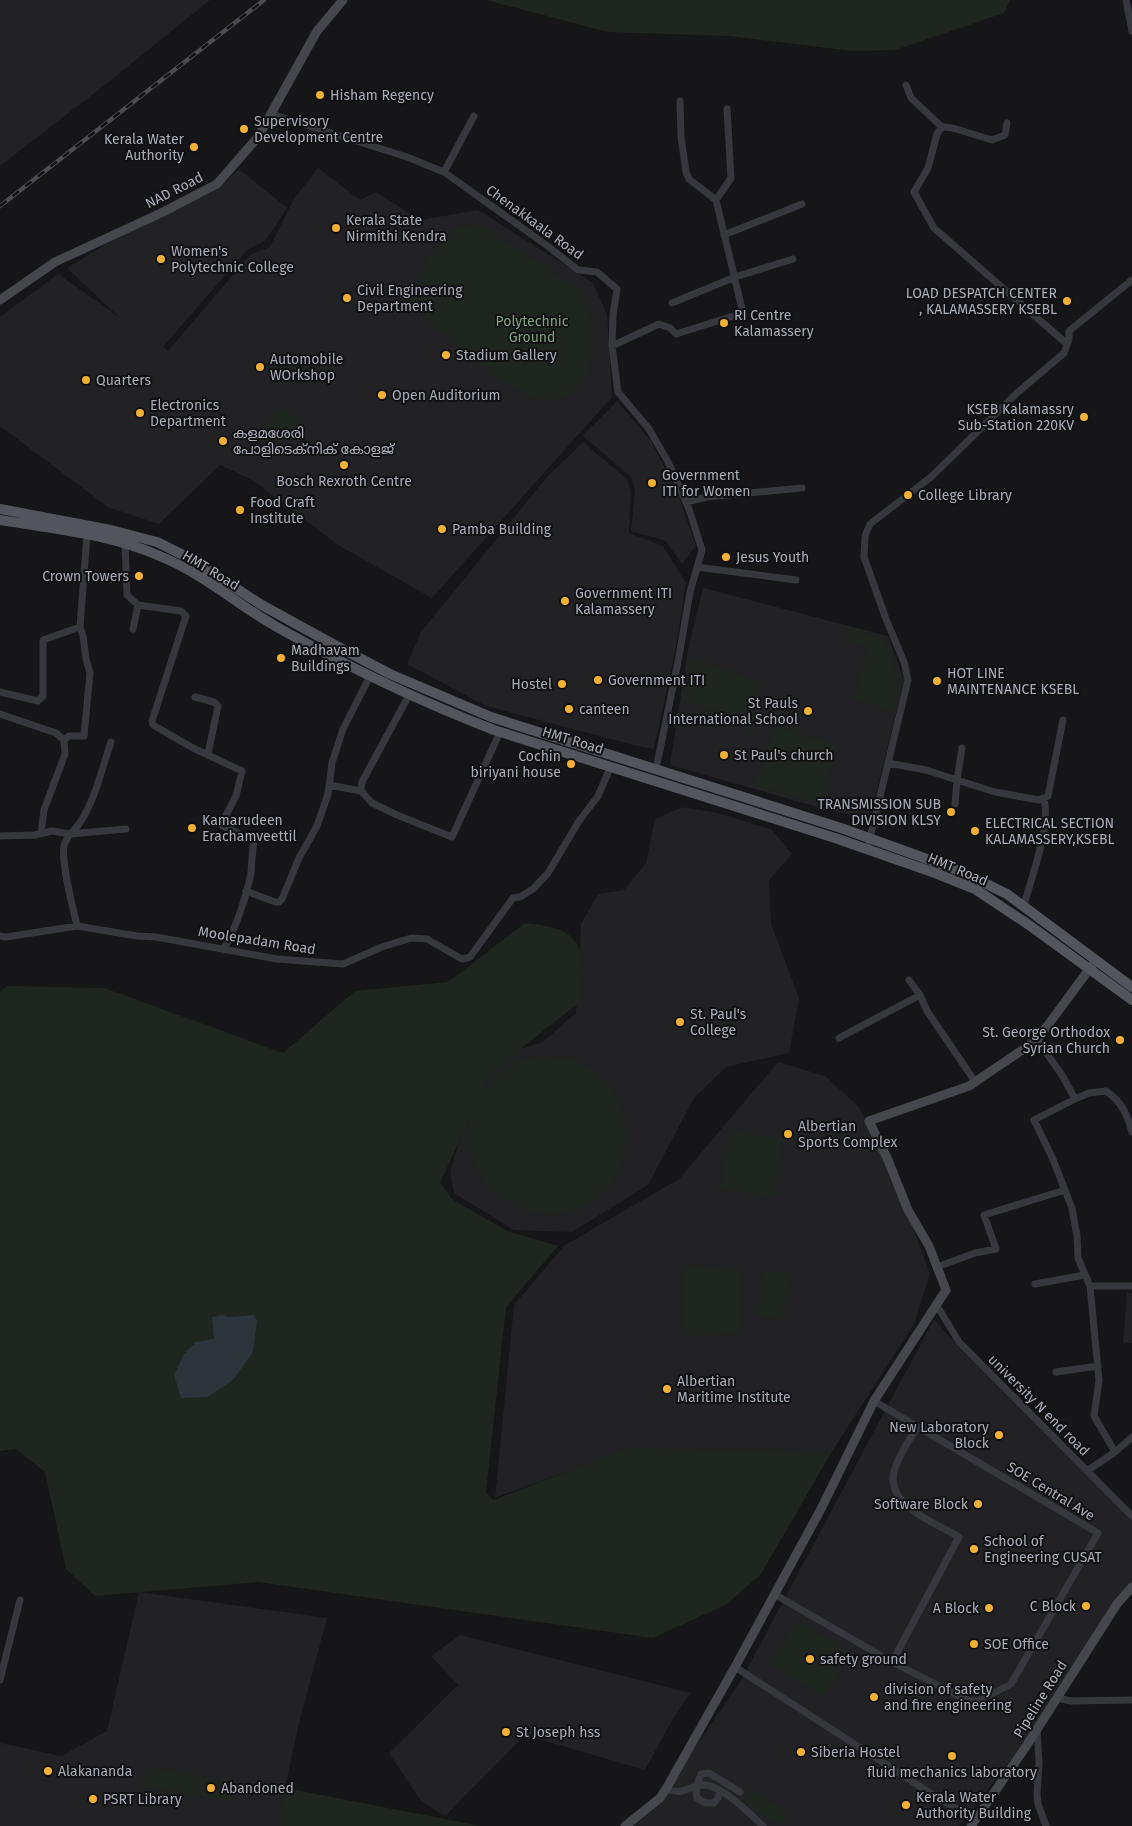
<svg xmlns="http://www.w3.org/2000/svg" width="1132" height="1826" viewBox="0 0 1132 1826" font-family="'Fira Sans','Noto Sans Malayalam',sans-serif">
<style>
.built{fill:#222225}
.green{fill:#1e261f}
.water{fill:#2c353c}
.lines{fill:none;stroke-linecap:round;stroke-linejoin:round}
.street{stroke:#37383d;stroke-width:7}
.secondary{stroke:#45474d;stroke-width:9}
.primary{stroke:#53555c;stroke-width:10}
.rail-casing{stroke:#4a4c52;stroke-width:4.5}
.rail{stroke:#111113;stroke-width:2.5;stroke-dasharray:8;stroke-linecap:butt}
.poi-dot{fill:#f2b134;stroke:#111113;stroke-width:2}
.labels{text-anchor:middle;stroke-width:4;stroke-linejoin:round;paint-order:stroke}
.poi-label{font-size:14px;fill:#a8adb8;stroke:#111113;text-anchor:start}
.street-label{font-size:14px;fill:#a8adb8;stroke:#111113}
.park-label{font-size:14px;fill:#7fa381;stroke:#111113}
</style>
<rect width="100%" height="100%" fill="#161618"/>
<path class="built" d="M0 0H210L106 84 0 166Z
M318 168 360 200 376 192 421 220 478 210 593 283 607 315 612 397 432 598 338 545 251 479 220 465 159 524 108 507 0 426V317L58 274 119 317 67 268 111 241 218 189 239 169 287 208 265 241 247 250 163 347 168 351 251 254 270 247 294 199Z
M617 401 651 441 678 494 696 546 682 564 666 541 631 531 635 489 631 477 583 436Z
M583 442 627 479 631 493 629 533 663 546 686 583 675 652 654 749 633 745 486 706 407 664 421 632 547 477Z
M703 588 888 636 904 680 870 819 828 810 670 765 688 650Z
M682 807 722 814 772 830 792 854 769 880 771 924 799 998 789 1053 726 1067 694 1098 648 1185 572 1232 514 1230 454 1193 450 1172 475 1089 507 1053 543 1042 576 1013 581 924 598 894 624 890 646 863 655 819Z
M778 1062 825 1076 859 1107 884 1154 895 1179 930 1274 914 1324 831 1453 628 1449 495 1498 514 1305 565 1245 679 1179Z
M1127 1293H1132V1343H1123Z
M934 1319 960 1349 1069 1455 1132 1511V1587L1016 1753 959 1826H625L662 1795 739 1684Z
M139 1592 327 1618 299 1723 285 1788 467 1826H0V1743L62 1756 107 1731Z
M460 1635 690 1693 675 1715 645 1770 525 1735 445 1816 421 1801 389 1753 458 1685 431 1656Z"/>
<path class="green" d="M486 0H1010L1004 13 895 50 852 51 730 36 608 32Z
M477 224 580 290 594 325 592 354 588 373 570 393 556 402 527 396 500 378 434 327 411 298 430 256 444 241 457 229 471 227Z
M280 407 299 419 276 451 259 436Z
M848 628 885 640 899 681 893 712 854 699 868 648 845 640Z
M690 658 762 683 749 734 743 732 746 716 684 702Z
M775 726 837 746 820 804 755 785Z
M525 923C586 929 584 947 581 1001L489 1074 482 1090C489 1085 494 1076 501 1072 521 1058 543 1055 566 1059 583 1063 598 1072 609 1086 641 1124 627 1186 581 1207 560 1217 536 1215 515 1206 489 1196 473 1169 469 1142 468 1134 471 1124 471 1116L440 1183 452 1199 507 1231 558 1246 506 1307 486 1492 493 1500 628 1448 831 1453 761 1574 727 1604 653 1638 258 1582 95 1596 66 1569 45 1472 16 1449 0 1451V992L7 986 104 988 283 1053 355 991 448 982Z
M730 1130 782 1139 774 1197 720 1189Z
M684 1266 742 1271 741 1334 684 1335Z
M763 1271 790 1274 783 1319 757 1316Z
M797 1621 850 1654 824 1697 770 1664Z
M146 1767 234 1783 230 1801 143 1785Z
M285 1788 481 1826H279Z
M752 1790 788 1814 780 1826 744 1802Z"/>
<path class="water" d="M222 1315 228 1317 254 1315 257 1321 253 1352 233 1380 207 1397 181 1398 174 1375 184 1354 196 1342 214 1339 212 1317Z"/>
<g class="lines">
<path class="street" d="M1126 0 1132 31
M906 85 911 98 942 127
M271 114 407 157 444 172 549 247 578 270 597 272 617 289 613 315 612 346 618 392 649 429 668 462 689 509 702 550 690 592 678 662 656 769
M1007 123 1005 135 992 140 953 128 942 127 937 134 928 168 914 192 934 228 1067 344
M444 172 474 116
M716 200 731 178 727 109
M724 235 802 204
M672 303 735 277 793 259
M612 346 659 324 670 328 676 334 743 313 716 200 689 179 686 172 681 137 680 101
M686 502 707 497 802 488
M125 544 127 595 138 605 181 611 186 616 152 721 153 725 193 748 242 771 236 796 221 825 254 841C252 852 252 862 251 873 247 894 235 932 223 950
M697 567 796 580
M133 629 138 605
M0 692 38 701 43 696V640L80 627 87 534
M195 697 214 702 218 706 208 754
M0 714 56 733 64 740
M888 763 926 770 957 780 962 748
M329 785 361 791 372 803 397 815 452 837 500 732
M361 791 362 782 409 695
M955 804 957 780 995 792 1039 800 1048 796 1063 720
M41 833 44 810 65 754 64 740 69 736H84L90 673 86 659 83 636 80 627
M0 836 35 835 52 831 70 834 126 829
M869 842 908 680 904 662 886 619 864 557 865 536 870 524 931 477 1017 393 1064 353 1069 339V331L1132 280
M246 891 275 902H279L282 899 299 858 317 826 328 794 332 763 343 729 370 676
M1024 906C1031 877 1051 828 1044 799
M77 926C73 908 61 863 64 846 66 835 76 830 81 821 96 797 102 768 111 742
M0 936 6 937 77 926 137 936 156 937 277 959 343 964 382 947 411 938 427 939 462 959 470 957 513 898 520 897 533 889 548 873 579 821 598 796 611 766
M909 980 920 995 927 1011 976 1083
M839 1038 920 995
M1037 1040 1062 1075 1075 1099 1034 1120 1052 1157 1072 1208 1077 1236 1078 1258 1090 1286 1099 1380 1094 1416 1115 1452
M1075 1099 1089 1093 1106 1091C1122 1102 1127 1114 1132 1132
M937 1267 975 1253 996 1249 984 1215 1065 1190
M1035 1284 1085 1275
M1090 1286H1132
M936 1304 959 1342 1132 1516
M1056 1372 1098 1366
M1087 1471 1115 1452 1132 1437
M774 1594 892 1662 953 1693 970 1701H978L1011 1684 1098 1533 874 1401
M892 1662 959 1537C936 1523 886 1506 894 1472 898 1456 909 1441 917 1427
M735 1667 938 1798 975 1819
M0 1680 20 1600
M1057 1698 1071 1701 1132 1700
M1037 1729 1039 1762 1037 1795 1038 1804 1046 1826
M666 1789C685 1796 686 1786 703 1785 721 1784 750 1814 763 1826
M720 1791 718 1798 714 1803H705L697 1798C695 1789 697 1782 701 1774L709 1773 740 1792"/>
<path class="secondary" d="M0 300 55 262 161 213 217 184 258 137 317 31 343 0
M625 1826 660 1798 666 1789 735 1667 821 1509 874 1401 946 1290 929 1246 908 1210 888 1160 869 1121 969 1086 1037 1040 1093 964
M971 1826 1025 1748 1117 1604 1132 1587"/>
<path class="primary" d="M0 509 111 530 157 542 191 559 260 604 329 642 390 674 491 717 844 829 960 871 1007 894 1132 987
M0 520C54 529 111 534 162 557 203 574 237 604 275 626 346 666 419 701 494 730L835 838 935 873 975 889 1029 925 1132 1000"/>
<g class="rail-casing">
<path id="rail" d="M0 206 264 0"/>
</g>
<use href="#rail" class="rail"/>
</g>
<g class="poi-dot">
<circle cx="320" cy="95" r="5"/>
<circle cx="244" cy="129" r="5"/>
<circle cx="194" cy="147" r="5"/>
<circle cx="336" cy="228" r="5"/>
<circle cx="161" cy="259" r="5"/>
<circle cx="347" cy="298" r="5"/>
<circle cx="1067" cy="301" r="5"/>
<circle cx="724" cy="323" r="5"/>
<circle cx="446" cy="355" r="5"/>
<circle cx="260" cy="367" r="5"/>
<circle cx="86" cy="380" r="5"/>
<circle cx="382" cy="395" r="5"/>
<circle cx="140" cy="413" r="5"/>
<circle cx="1084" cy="417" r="5"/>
<circle cx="223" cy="441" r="5"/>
<circle cx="344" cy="465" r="5"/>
<circle cx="652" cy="483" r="5"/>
<circle cx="908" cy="495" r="5"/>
<circle cx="240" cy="510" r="5"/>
<circle cx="442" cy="529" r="5"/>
<circle cx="726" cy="557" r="5"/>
<circle cx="139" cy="576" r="5"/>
<circle cx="565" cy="601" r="5"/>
<circle cx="281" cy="658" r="5"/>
<circle cx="598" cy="680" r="5"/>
<circle cx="937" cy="681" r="5"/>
<circle cx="562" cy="684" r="5"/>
<circle cx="569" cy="709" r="5"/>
<circle cx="808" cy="711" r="5"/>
<circle cx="724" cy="755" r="5"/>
<circle cx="571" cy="764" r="5"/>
<circle cx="951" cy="812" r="5"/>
<circle cx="192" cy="828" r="5"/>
<circle cx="975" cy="831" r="5"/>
<circle cx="680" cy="1022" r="5"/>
<circle cx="1120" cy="1040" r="5"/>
<circle cx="788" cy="1134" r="5"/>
<circle cx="667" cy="1389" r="5"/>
<circle cx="999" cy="1435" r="5"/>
<circle cx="978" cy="1504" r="5"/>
<circle cx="974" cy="1549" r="5"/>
<circle cx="1086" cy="1606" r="5"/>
<circle cx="989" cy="1608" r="5"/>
<circle cx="974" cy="1644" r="5"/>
<circle cx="810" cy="1659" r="5"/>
<circle cx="874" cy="1697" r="5"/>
<circle cx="506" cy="1732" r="5"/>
<circle cx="801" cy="1752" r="5"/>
<circle cx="952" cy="1756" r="5"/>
<circle cx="48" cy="1771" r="5"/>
<circle cx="211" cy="1788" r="5"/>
<circle cx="93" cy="1799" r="5"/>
<circle cx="906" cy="1805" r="5"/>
</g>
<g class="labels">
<g class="poi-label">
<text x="330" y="100">Hisham Regency</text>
<text x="254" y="126">Supervisory<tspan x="254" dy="16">Development Centre</tspan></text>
<text x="184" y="144" text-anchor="end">Kerala Water<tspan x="184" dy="16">Authority</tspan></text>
<text x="346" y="225">Kerala State<tspan x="346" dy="16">Nirmithi Kendra</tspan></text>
<text x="171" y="256">Women's<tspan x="171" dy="16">Polytechnic College</tspan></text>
<text x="357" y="295">Civil Engineering<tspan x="357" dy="16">Department</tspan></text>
<text x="1057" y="298" text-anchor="end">LOAD DESPATCH CENTER<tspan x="1057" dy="16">, KALAMASSERY KSEBL</tspan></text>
<text x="734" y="320">RI Centre<tspan x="734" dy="16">Kalamassery</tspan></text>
<text x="456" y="360">Stadium Gallery</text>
<text x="270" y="364">Automobile<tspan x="270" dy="16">WOrkshop</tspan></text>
<text x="96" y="385">Quarters</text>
<text x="392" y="400">Open Auditorium</text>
<text x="150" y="410">Electronics<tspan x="150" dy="16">Department</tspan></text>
<text x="1074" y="414" text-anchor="end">KSEB Kalamassry<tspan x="1074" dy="16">Sub-Station 220KV</tspan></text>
<text x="233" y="438">കളമശേരി<tspan x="233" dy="16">പോളിടെക്നിക് കോളജ്</tspan></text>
<text x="662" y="480">Government<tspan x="662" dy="16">ITI for Women</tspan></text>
<text x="344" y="486" text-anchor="middle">Bosch Rexroth Centre</text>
<text x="918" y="500">College Library</text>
<text x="250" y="507">Food Craft<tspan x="250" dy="16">Institute</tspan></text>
<text x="452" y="534">Pamba Building</text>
<text x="736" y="562">Jesus Youth</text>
<text x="129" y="581" text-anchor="end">Crown Towers</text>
<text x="575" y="598">Government ITI<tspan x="575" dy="16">Kalamassery</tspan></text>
<text x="291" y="655">Madhavam<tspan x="291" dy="16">Buildings</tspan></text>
<text x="947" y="678">HOT LINE<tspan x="947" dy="16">MAINTENANCE KSEBL</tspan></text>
<text x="608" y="685">Government ITI</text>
<text x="552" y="689" text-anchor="end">Hostel</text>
<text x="798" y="708" text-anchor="end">St Pauls<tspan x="798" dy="16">International School</tspan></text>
<text x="579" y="714">canteen</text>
<text x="734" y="760">St Paul's church</text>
<text x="561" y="761" text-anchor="end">Cochin<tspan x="561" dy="16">biriyani house</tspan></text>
<text x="941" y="809" text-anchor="end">TRANSMISSION SUB<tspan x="941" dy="16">DIVISION KLSY</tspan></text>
<text x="202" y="825">Kamarudeen<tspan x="202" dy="16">Erachamveettil</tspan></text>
<text x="985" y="828">ELECTRICAL SECTION<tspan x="985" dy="16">KALAMASSERY,KSEBL</tspan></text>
<text x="690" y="1019">St. Paul's<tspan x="690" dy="16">College</tspan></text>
<text x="1110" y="1037" text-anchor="end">St. George Orthodox<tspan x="1110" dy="16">Syrian Church</tspan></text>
<text x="798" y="1131">Albertian<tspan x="798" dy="16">Sports Complex</tspan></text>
<text x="677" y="1386">Albertian<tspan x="677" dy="16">Maritime Institute</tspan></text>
<text x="989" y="1432" text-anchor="end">New Laboratory<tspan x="989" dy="16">Block</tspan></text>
<text x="968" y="1509" text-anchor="end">Software Block</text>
<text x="984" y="1546">School of<tspan x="984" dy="16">Engineering CUSAT</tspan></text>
<text x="1076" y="1611" text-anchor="end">C Block</text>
<text x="979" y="1613" text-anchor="end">A Block</text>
<text x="984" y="1649">SOE Office</text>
<text x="820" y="1664">safety ground</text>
<text x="884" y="1694">division of safety<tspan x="884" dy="16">and fire engineering</tspan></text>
<text x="516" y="1737">St Joseph hss</text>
<text x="811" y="1757">Siberia Hostel</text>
<text x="58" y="1776">Alakananda</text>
<text x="952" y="1777" text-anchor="middle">fluid mechanics laboratory</text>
<text x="221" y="1793">Abandoned</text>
<text x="916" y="1802">Kerala Water<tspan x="916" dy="16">Authority Building</tspan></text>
<text x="103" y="1804">PSRT Library</text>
</g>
<g class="street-label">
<text transform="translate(174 190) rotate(-27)" y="5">NAD Road</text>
<text transform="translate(535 222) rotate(36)" y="5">Chenakkaala Road</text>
<text transform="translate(211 570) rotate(31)" y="5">HMT Road</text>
<text transform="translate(573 740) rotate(17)" y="5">HMT Road</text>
<text transform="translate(958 869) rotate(23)" y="5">HMT Road</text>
<text transform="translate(257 940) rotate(9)" y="5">Moolepadam Road</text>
<text transform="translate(1039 1405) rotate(45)" y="5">university N end road</text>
<text transform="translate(1051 1491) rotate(31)" y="5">SOE Central Ave</text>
<text transform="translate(1040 1699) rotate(-58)" y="5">Pipeline Road</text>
</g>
<g class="park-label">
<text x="532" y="326">Polytechnic<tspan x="532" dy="16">Ground</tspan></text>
</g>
</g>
</svg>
